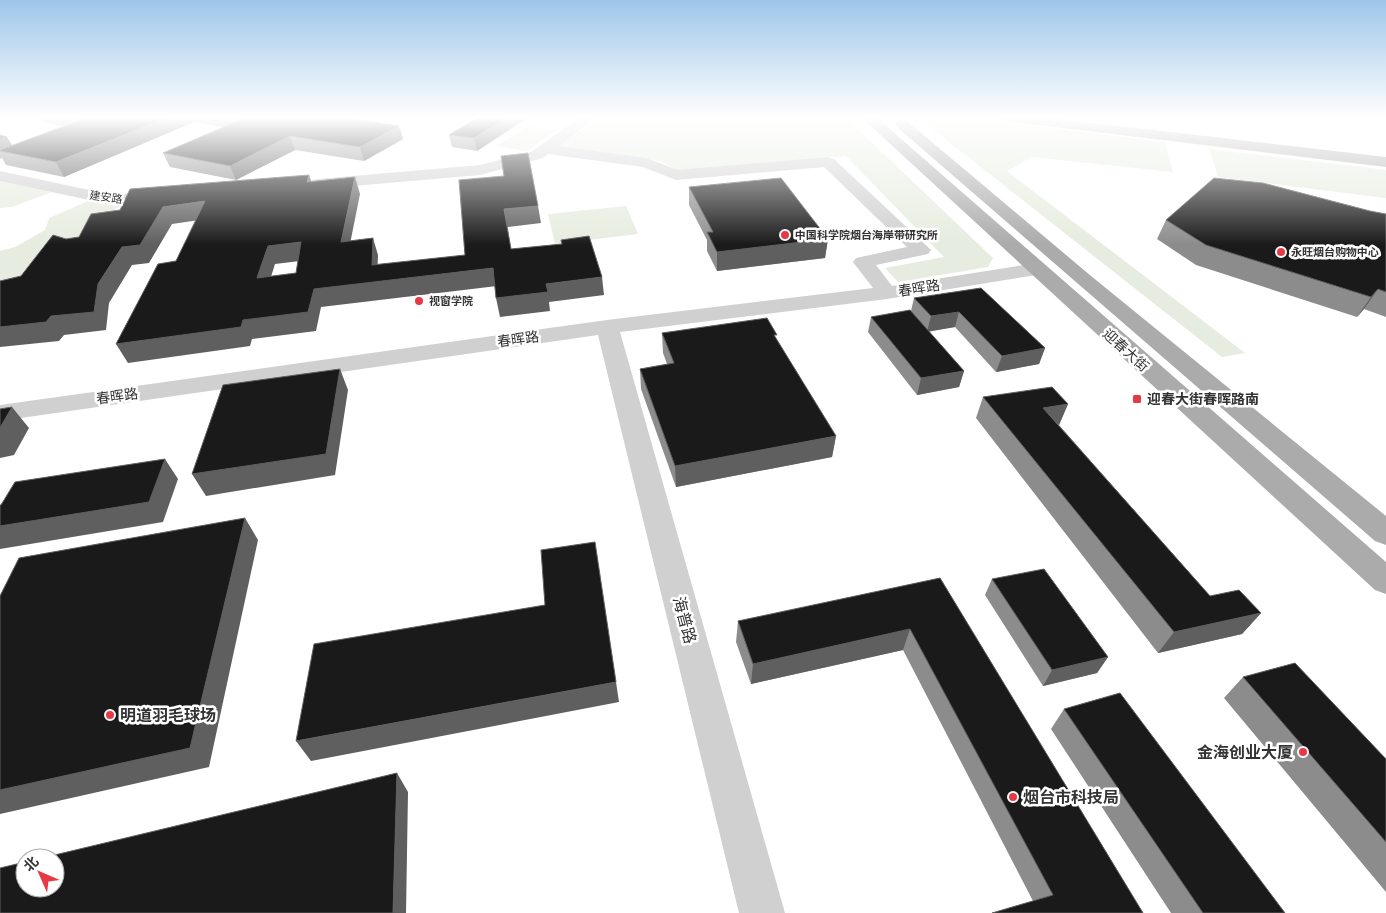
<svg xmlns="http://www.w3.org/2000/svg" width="1386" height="913" viewBox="0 0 1386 913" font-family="Arial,'Noto Sans SC',sans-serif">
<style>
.green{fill:#e6ecdf}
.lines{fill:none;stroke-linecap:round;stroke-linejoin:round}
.minor{fill:#d0d0d0;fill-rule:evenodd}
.major{fill:#ababab;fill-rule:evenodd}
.wall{fill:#8c8c8c}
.shaded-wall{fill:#5f5f5f}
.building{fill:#1a1a1a;stroke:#5f5f5f;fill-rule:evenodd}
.poi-dot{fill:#e63946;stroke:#fff;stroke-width:2}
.labels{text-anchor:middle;stroke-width:5;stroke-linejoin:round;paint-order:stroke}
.far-street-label{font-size:11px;fill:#333;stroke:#fff}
.far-poi-label{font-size:11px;font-weight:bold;fill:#333;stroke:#fff;text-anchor:start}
.street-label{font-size:14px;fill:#333;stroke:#fff}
.poi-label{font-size:14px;font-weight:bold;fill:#333;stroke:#fff;text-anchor:start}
.near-street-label{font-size:16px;fill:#333;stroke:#fff}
.near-poi-label{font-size:16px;font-weight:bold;fill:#333;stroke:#fff;text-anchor:start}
</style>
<rect width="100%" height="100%" fill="#fff"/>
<path class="green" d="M600 117H845L993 258 988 267 898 282 885 268 944 257 846 156 679 171 661 161 557 147Z
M931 117H960L1165 142 1173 172 1032 157 1007 171 1245 353 1222 357 926 124 927 119Z
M529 126 557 130 526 151 496 146Z
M1209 149 1386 170V198L1218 177Z
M0 181 52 192 12 207 0 208Z
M88 201 120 206 0 294V251L15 247 45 230 49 218Z
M626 206 638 234 555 244 548 214Z"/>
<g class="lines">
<path class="minor" d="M580 117H596L559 146 646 158 678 170 828 157 834 159 931 250 928 254 876 265 892 286 1036 263 1043 265 1046 269 1043 273 1036 275 887 299 620 332 785 913H739L598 335 0 421V405L607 320 873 288 853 262 856 258 907 247 824 167 676 180 643 167 548 154 543 158 480 175 318 189 312 188 310 184 312 180 318 179 480 165 531 152Z
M0 171 108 194 161 193 167 194 170 198 167 202 161 203 108 204 0 181Z"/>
<path class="major" d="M861 117H876L1386 562V594L1375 590Z
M998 117H1041L1386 157V167L1005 121 1000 120Z
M902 120 907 121 1091 276 1386 516V545L1375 541 897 127 895 124 897 121Z"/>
</g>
<path class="wall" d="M39 117H343L399 126 403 139 364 161 295 150 236 180 170 167 163 153 223 127 194 122 64 177 6 165 2 158 0 159V135L7 137 12 145 65 126 42 122Z
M479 117H523L524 120 477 151 452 147 449 135Z
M689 187 828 239 825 258 717 271 707 251V240L689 205Z
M1370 211 1386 214V317L1364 309 1357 317 1196 265 1157 239 1166 220Z
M981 288 1045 348 1039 364 996 372 955 327 929 331 964 371 959 387 917 395 868 332 871 317 911 311 914 298Z
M662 333 776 340 836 436 832 457 676 487 641 389 640 369 667 364 663 353Z
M983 397 1068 404 1059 425 1210 596 1261 613 1242 634 1158 653 976 418Z
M940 578 1143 913 1033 901 903 650 751 684 736 642 738 621Z
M992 579 1108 657 1097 673 1043 686 985 595Z
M1243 677 1386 759V892L1224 698Z
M1064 709 1285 913H1171L1051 729Z"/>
<path class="shaded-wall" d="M169 117H192L194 122 64 177 56 162Z
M508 117H523L524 120 477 151 474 138Z
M399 126 403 139 364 161 360 147Z
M290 136 295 150 236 180 230 166Z
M7 137 16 153 0 151V139Z
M309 175 315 191 307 182Z
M355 177 360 194 347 259 341 242Z
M205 201 213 218 172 224 149 263 132 265 109 303 106 330 64 335 59 341 0 347V327L51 316 98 284 122 247 163 207Z
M538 206 541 223 507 227 504 209Z
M373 238 378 255 377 281 493 268 497 286 321 307 316 331 252 339 250 346 128 363 116 344 243 320 314 289Z
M828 239 825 258 717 271V252Z
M301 242 308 260 275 264 265 296 257 278 268 246Z
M602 277 604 295 549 302 550 311 500 317 496 298 546 284Z
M1378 289 1364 309 1357 317 1371 297Z
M959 312 955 327 927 332 931 316Z
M1045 348 1039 364 996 372 1002 356Z
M340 369 348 390 335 475 206 496 192 474Z
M964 371 959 387 917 395 921 378Z
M1068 404 1059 425 1043 408Z
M12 407 29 428 14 455 0 458V428Z
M836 436 832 457 676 487 675 466Z
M165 459 178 479 163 522 0 549V526Z
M245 518 258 540 209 767 0 814V790Z
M1261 613 1242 634 1158 653 1174 632Z
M910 629 903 650 751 684 753 664Z
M1108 657 1097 673 1043 686 1052 670Z
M616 682 619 702 311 761 296 741Z
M397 773 408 792 406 913H393Z"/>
<path class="building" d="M82 117H169L56 162 0 151V150L86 118Z
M239 117H340L399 126 360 147 290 136 230 166 163 153 245 118Z
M479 117H508L474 138 449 135Z
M0 135 7 137 0 139Z
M528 153 538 206 504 209 511 249 562 244 561 240 589 236 602 277 546 284 548 292 496 298 493 268 314 289 308 312 243 320 241 327 116 344 158 264 176 261 205 201 163 207 140 245 122 247 98 284 94 312 51 316 46 322 0 327V281L21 276 53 235 66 239 79 237 91 214 120 210 130 189 309 175 307 182 355 177 341 242 373 238 372 265 465 255 459 180 504 176 501 156ZM301 242 296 273 257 278 268 246Z
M781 178 828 239 717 252 707 232H713L689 187Z
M1214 178 1263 183 1370 211 1386 214V292L1378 289 1371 297 1206 245 1166 220Z
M981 288 1045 348 1002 356 959 312 931 316 914 298Z
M910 310 964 371 921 378 871 317Z
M767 318 777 335H774L836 436 675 466 640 369 674 363 662 333Z
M340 369 326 454 192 474 223 385Z
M1052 387 1068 404 1043 408 1210 596 1239 590 1261 613 1174 632 983 397Z
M12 407 0 428V409Z
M165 459 149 502 0 526V505H1L15 482Z
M245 518 190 748 0 790V596L19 558Z
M595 542 616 682 296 741 314 644 545 605 541 550Z
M1044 569 1108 657 1052 670 992 579Z
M940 578 1143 913H992L1053 895 910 629 753 664 738 621Z
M1295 663 1386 759V842L1243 677Z
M1120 693 1285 913H1203L1064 709Z
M397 773 393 913H0V868L25 862V888H55V858H42Z"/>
<linearGradient id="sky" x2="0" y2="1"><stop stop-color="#9ec6ea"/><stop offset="0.48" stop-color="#fff"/><stop offset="1" stop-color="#fff" stop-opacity="0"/></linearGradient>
<rect width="1386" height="245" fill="url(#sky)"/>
<g class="poi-dot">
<circle cx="785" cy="235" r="5"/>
<circle cx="1281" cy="252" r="5"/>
<circle cx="419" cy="301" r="5"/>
<rect x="1132" y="394" width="10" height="10" rx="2.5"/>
<circle cx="110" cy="715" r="5"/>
<circle cx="1303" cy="752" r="5"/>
<circle cx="1013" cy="797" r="5"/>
</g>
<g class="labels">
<g class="far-street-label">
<text transform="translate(106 197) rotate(8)" y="4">建安路</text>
</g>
<g class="far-poi-label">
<text x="795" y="239">中国科学院烟台海岸带研究所</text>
<text x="1291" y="256">永旺烟台购物中心</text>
<text x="429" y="305">视窗学院</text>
</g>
<g class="street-label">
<text transform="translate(919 288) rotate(-9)" y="5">春晖路</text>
<text transform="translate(518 339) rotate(-8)" y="5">春晖路</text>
<text transform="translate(1126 350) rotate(42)" y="5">迎春大街</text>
<text transform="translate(117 396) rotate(-8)" y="5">春晖路</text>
</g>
<g class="poi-label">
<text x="1147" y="404">迎春大街春晖路南</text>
</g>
<g class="near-street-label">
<text transform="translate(685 620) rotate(75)" y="6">海普路</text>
</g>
<g class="near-poi-label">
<text x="120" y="721">明道羽毛球场</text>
<text x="1293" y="758" text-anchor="end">金海创业大厦</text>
<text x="1023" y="803">烟台市科技局</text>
</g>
</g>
<g transform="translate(40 873) rotate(315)"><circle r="24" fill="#ffffff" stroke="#adadad"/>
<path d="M0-4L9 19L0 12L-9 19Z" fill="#e63946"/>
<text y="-8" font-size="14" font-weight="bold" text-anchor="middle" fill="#333333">北</text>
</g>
</svg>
